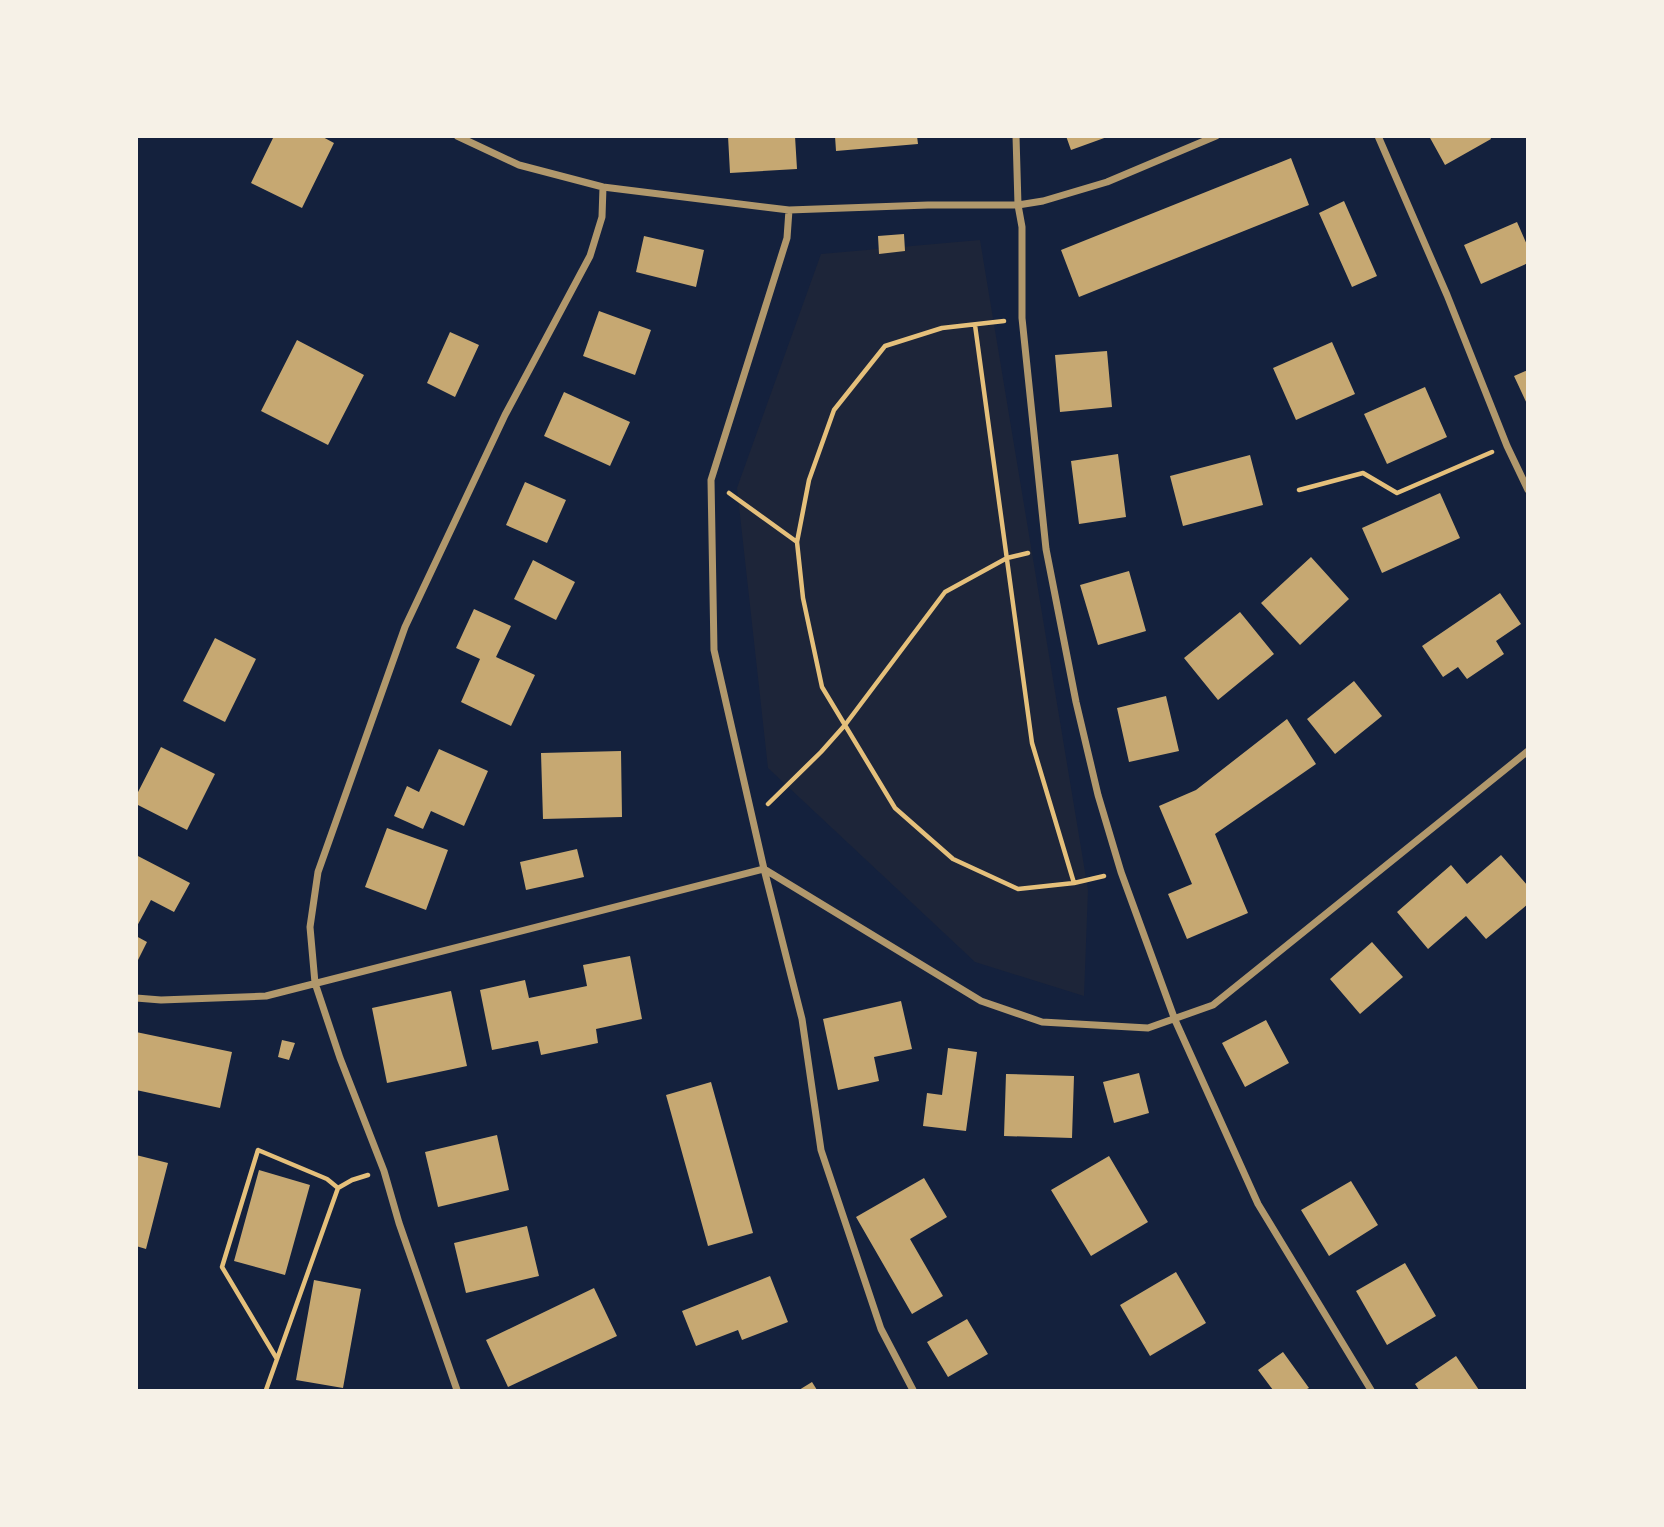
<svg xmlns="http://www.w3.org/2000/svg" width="1664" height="1527" viewBox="0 0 1664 1527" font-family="Ubuntu,sans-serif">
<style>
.green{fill:#1d2539}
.building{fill:#c6a872}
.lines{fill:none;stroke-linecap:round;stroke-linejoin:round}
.path{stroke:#e5c07b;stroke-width:4.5}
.minor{stroke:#b1986c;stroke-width:7}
</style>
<rect width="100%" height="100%" fill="#14213d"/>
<path class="green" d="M980 240 1088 890 1084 996 975 962 768 768 737 488 821 254Z"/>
<path class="building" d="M274 136H321L334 143 302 208 251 183Z
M728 136H795L797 169 730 173Z
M835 136H917L918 144 836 151Z
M1066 136H1107V137L1071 150Z
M1429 136H1490L1491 139 1445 165Z
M1291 158 1309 205 1079 297 1061 250Z
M1344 201 1377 276 1352 287 1319 213Z
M1517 222 1528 247V263L1481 284 1464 245Z
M904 234 905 251 879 254 878 236Z
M644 236 704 250 696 287 636 272Z
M599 311 651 330 635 375 583 356Z
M450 332 479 345 455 397 427 383Z
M297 340 364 375 328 445 261 411Z
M1332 342 1355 394 1296 420 1273 368Z
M1107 351 1112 407 1060 412 1055 355Z
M1528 370V406L1514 376Z
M1425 387 1447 437 1387 464 1364 414Z
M564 392 630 422 610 466 544 436Z
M1118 454 1126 517 1079 524 1071 461Z
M1250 455 1263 505 1183 526 1170 476Z
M525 482 566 500 547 543 506 525Z
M1440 493 1460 538 1382 573 1362 528Z
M1311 557 1349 599 1300 645 1261 603Z
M533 560 575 582 556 620 514 599Z
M1129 571 1146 631 1098 645 1080 585Z
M1500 593 1521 624 1496 641 1504 654 1467 679 1458 667 1443 677 1422 646Z
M474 609 511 626 496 657 535 675 511 726 461 702 480 659 456 648Z
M1240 612 1274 654 1218 700 1184 658Z
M215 638 256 659 225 722 183 701Z
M1354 681 1382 716 1335 754 1307 719Z
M1166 696 1179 751 1129 762 1117 708Z
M1287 719 1316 764 1215 834 1248 913 1187 939 1168 894 1192 884 1159 806 1196 790Z
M161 747 215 774 187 830 136 804V796Z
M439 749 488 771 464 826 431 811 423 829 394 816 407 786 419 792Z
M621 751 622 817 543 819 541 753Z
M387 828 448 850 426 910 365 887Z
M577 849 584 877 526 890 520 862Z
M136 855 190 883 174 912 151 900 136 928Z
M1501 855 1528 886V904L1486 939 1466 916 1428 949 1397 912 1451 865 1467 884Z
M136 936 147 942 136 964Z
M1372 942 1403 977 1360 1014 1330 979Z
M630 956 642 1019 596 1029 598 1043 541 1055 538 1041 492 1050 480 990 525 980 529 998 587 986 583 965Z
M451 991 467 1066 387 1083 372 1008Z
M901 1001 912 1049 874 1057 879 1081 838 1090 823 1019Z
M1266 1020 1289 1063 1245 1087 1222 1043Z
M136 1032 232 1052 220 1108 136 1090Z
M282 1040 295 1043 289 1060 278 1057Z
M948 1048 977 1052 966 1131 923 1126 927 1093 942 1095Z
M1139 1073 1149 1113 1114 1123 1103 1082Z
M1006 1074 1074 1076 1072 1138 1004 1136Z
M711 1082 753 1233 708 1246 666 1095Z
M497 1135 509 1190 438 1207 425 1152Z
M136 1155 168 1163 146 1249 136 1246Z
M1109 1156 1148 1222 1091 1256 1051 1190Z
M259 1170 310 1185 285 1275 234 1261Z
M924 1178 947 1217 910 1239 943 1296 912 1314 856 1217Z
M1351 1181 1378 1225 1329 1256 1301 1210Z
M527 1226 539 1276 466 1293 454 1243Z
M1405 1263 1436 1316 1387 1345 1356 1291Z
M1176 1272 1206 1323 1150 1356 1120 1305Z
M770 1276 788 1322 742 1340 738 1330 696 1346 682 1311Z
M314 1280 361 1289 343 1388 296 1380Z
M594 1288 617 1336 508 1387 486 1340Z
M967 1319 988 1354 948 1377 927 1342Z
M1283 1352 1309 1388 1305 1390H1273L1258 1370Z
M1456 1356 1479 1390H1419L1415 1384Z
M812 1382 817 1390H799Z"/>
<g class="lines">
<path class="path" d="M1004 321 942 328 885 346 834 410 809 480 797 542 803 598 822 687 895 808 953 859 1018 889 1074 883 1104 876
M975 325 1032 743 1074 883
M1299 490 1363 473 1397 493 1492 452
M729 493 797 542
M768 804 821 752 845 725 945 592 1007 558 1028 553
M277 1359 222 1267 258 1150 327 1179 338 1188
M266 1390 338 1188 352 1180 368 1175"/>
<path class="minor" d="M457 136 519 165 603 187 789 210 928 205H1018L1043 201 1107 182 1216 136
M1016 136 1018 205 1022 227V318L1046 549 1076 702 1098 795 1121 872 1175 1020 1258 1204 1371 1390
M1378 136 1447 295 1507 446 1528 490
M789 210 787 238 711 480 714 650 764 869 802 1019 821 1150 881 1329 913 1390
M136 998 161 1000 266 996 764 869 981 1001 1042 1022 1148 1028 1213 1005 1528 751
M457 1390 399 1223 384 1171 340 1058 315 983 310 927 318 872 405 627 505 415 590 256 602 217 603 187"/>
</g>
<rect width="1664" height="1527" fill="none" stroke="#f6f1e7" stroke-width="276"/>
</svg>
